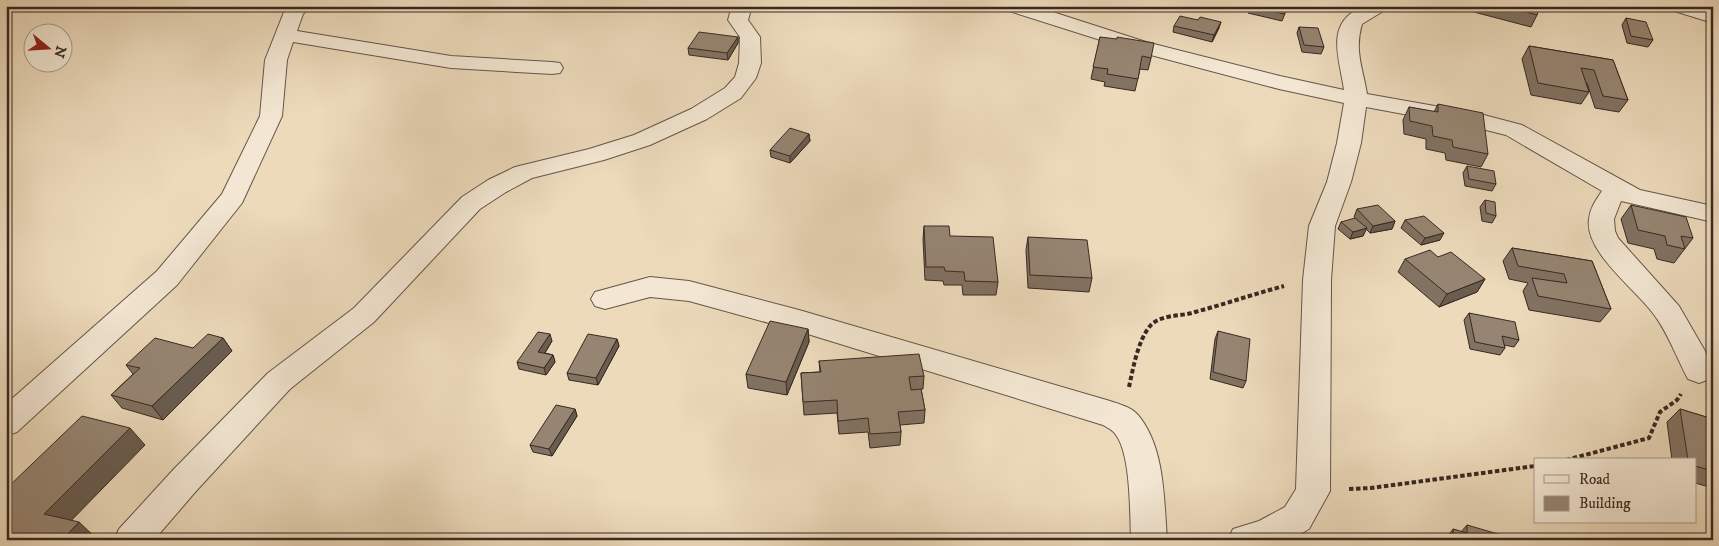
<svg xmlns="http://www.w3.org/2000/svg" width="1719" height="546" viewBox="0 0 1719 546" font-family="'IM FELL DW Pica',serif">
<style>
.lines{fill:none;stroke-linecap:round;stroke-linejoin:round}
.street-casing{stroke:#655548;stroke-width:2}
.path{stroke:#382922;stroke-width:4;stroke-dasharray:4.5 2.5;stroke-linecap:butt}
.street{fill:#f3e7d3;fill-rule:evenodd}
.wall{fill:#817262;stroke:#382922}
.shaded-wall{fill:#695d50;stroke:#382922}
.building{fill:#968572;stroke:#382922}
</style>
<rect width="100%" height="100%" fill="#ecdabb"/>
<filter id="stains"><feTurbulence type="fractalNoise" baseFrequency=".004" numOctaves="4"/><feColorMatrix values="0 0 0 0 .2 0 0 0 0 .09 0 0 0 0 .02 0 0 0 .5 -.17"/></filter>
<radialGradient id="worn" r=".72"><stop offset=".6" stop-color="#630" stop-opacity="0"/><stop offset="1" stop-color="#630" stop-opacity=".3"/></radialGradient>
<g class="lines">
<g class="street-casing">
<path id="street" d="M289 6H311L303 14 297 31 451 56 552 62 560 63 563 68 560 73 552 74 451 68 293 42 287 60 282 116 242 203 177 285 17 432 6 436V404L157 271 222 194 260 116 265 60 284 12Z
M732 6H752L748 20 760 37 761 63 756 78 741 98 707 119 650 145 604 160 532 178 506 192 480 209 374 322 290 389 197 490 154 540H114L119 529 173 470 268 373 354 308 462 197 488 180 515 167 589 149 634 135 691 109 725 88 735 77 739 63 740 37 728 20Z
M1003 6H1034L1146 42 1280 76 1344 90C1341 65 1326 29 1353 12 1356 11 1360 7 1364 6 1370 4 1381 6 1388 6L1385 10 1362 24C1354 51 1363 68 1367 94L1480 114 1522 125 1640 190 1713 206V222L1621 201 1614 219 1615 231 1618 238 1679 306 1705 351 1713 368V374L1710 379 1699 383 1688 379C1676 357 1668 332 1652 312 1634 288 1584 251 1589 219 1590 208 1596 200 1602 191L1506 135 1478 128 1366 107 1361 143 1351 182 1335 226 1331 280 1330 491 1309 529 1290 540H1228L1233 529 1259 521 1285 507 1296 489 1303 280 1309 226 1327 182 1337 143 1344 103 1279 89 1132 50 1006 10Z
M1668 6H1699L1713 11V23L1671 10Z
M650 277 689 281 799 310 1110 401C1119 404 1131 407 1138 415 1165 447 1164 500 1167 540H1131C1130 514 1131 455 1116 435 1113 430 1108 428 1103 425L798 331 689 301 650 297 605 309 595 306 591 299 595 292Z"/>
</g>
<path class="path" d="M1129 387C1133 369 1138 339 1151 325 1162 314 1180 317 1195 312 1225 304 1254 294 1284 286
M1566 460 1649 438 1660 412 1677 400 1681 394
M1349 489 1371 488 1535 466"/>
<use href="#street" class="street"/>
</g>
<path class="wall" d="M618 6H635L629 11 618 9Z
M1243 6H1288L1282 21 1248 13 1250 8Z
M1451 6H1540L1537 15 1531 27Z
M1626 18 1653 40 1648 47 1627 43 1622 25Z
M1198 20 1219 28 1212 42 1173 32 1174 26Z
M1299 27 1324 47 1321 54 1302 52 1297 33Z
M738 37V43L728 60 689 55 688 48Z
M1100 37 1151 58 1148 70 1140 69 1135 91 1104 86 1105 82 1091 79Z
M1529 46 1613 60 1628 100 1619 112 1595 108 1587 83H1586L1589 92 1581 104 1531 95 1522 59Z
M1438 104 1488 154 1481 167 1446 160 1445 153 1426 149V139L1404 134 1403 120 1409 107 1434 112Z
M809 134 810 141 790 163 771 157 770 150Z
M1467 166 1496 184 1492 191 1465 186 1463 173Z
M1485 200 1496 216 1492 223 1482 221 1480 207Z
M1631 205 1693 238 1674 263 1657 259 1654 249 1628 243 1621 219Z
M1357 209 1395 221 1392 229 1370 233 1366 229 1363 236 1350 239 1338 229 1341 222 1358 221 1354 217Z
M1405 220 1440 240 1421 245 1401 228Z
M924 226 950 236 998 282 996 295H963L962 285H944L943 281 925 280 923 239Z
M1028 237 1092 278 1089 292 1028 288 1026 250Z
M1512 248 1592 261 1611 309 1600 322 1529 310 1523 291 1528 283 1509 279 1503 261Z
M1438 257 1485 279 1477 292 1439 307 1398 272 1405 259Z
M1469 313 1519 340 1514 347 1504 345 1505 348 1500 355 1470 349 1464 320Z
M808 329 809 342 787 395 748 388 746 374Z
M1218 331 1246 381 1243 388 1210 379 1215 339Z
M223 338 232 351 163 420 122 408 111 395 133 374 126 365 193 348Z
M617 339 619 346 598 385 569 380 567 373Z
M552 341 545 353 553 355 555 362 546 375 519 369 517 362Z
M819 361 924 376 923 389H921L925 410 924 423 900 425 901 432 900 445 870 448 868 432 839 434 837 413 804 415 801 373 820 372Z
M575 409 577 416 552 456 533 452 530 445Z
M1680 409 1713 419V488L1695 483V460H1672L1667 422Z
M1467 525 1505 540H1445L1453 529 1461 532Z"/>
<path class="shaded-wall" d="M628 6H635L629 11Z
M1221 22 1219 28 1212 42 1214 35Z
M738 37V43L728 60 727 53Z
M809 134 810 141 790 163V156Z
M1395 221 1392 229 1370 233 1373 226Z
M1367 228 1363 236 1350 239 1353 232Z
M1444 233 1440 240 1421 245 1425 238Z
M1485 279 1477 292 1439 307 1447 294Z
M808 329 809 342 787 395 786 382Z
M550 334 552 341 541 359 538 352Z
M223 338 232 351 163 420 152 406Z
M617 339 619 346 598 385 596 378Z
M553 355 555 362 546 375 544 368Z
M575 409 577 416 552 456 549 449Z
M130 428 145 445 62 530 44 514Z
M79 522 97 539 96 540H62Z"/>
<path class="building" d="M1250 6H1287L1284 14Z
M1504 6H1540L1537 15Z
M1180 16 1198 20 1200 17 1221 22 1214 35 1174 26Z
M1626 18 1646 22 1653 40 1631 36Z
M1299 27 1318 28 1324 47 1304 45Z
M699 32 738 37 727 53 688 48Z
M1100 37 1117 39V37L1154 43 1151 58 1142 56 1138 79 1107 74 1108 69 1093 67Z
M1529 46 1613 60 1628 100 1603 96 1594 70 1581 68 1589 92 1538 83Z
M1438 104 1483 113 1488 154 1453 147 1452 140 1433 136 1432 126 1410 121 1409 107 1438 112Z
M790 128 809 134 790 156 770 150Z
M1467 166 1494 171 1496 184 1469 179Z
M1485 200 1495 202 1496 216 1486 213Z
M1378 205 1395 221 1373 226 1357 209Z
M1631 205 1686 217 1693 238 1681 236 1685 249 1667 245 1665 236 1638 230Z
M1424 216 1444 233 1425 238 1405 220Z
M1355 218 1367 228 1353 232 1341 222Z
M924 226H949L950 236 993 237 998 282 965 281 964 272 945 271 944 267H926Z
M1028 237 1087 240 1092 278 1030 275Z
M1512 248 1592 261 1611 309 1538 296 1532 278 1567 283 1564 274 1518 266Z
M1430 250 1438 257 1451 252 1485 279 1447 294 1405 259Z
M1469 313 1515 322 1519 340 1502 336 1505 348 1475 342Z
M770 321 808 329 786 382 746 374Z
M1218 331 1250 339 1246 381 1213 372Z
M538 332 550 334 538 352 553 355 544 368 517 362Z
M208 334 223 338 152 406 111 395 140 368 126 365 155 338 193 348Z
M588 334 617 339 596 378 567 373Z
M919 354 924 376 909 377 911 390 921 389 925 410 898 412 901 432 870 434 868 418 838 421 837 400 803 402 801 373 821 372 819 361Z
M556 405 575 409 549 449 530 445Z
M1680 409 1713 419V471L1695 466V460H1688Z
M82 416 130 428 44 514 79 522 62 540H6V489Z
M1467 525 1505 536V540H1454L1453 529 1467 533Z"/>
<rect width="1719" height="546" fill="none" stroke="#ecdabb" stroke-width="25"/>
<rect x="8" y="8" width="1704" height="531" fill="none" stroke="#382922" stroke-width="2.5"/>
<rect x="12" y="12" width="1694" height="521" fill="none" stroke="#382922"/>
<rect x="1534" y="458" width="162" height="65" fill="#f3e7d3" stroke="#a89b8c"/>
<rect x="1544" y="475" width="25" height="8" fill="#f3e7d3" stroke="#a89b8c"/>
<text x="1579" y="484" font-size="15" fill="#382922">Road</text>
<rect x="1544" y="496" width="25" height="15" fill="#968572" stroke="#a89b8c"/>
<text x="1579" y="508" font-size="15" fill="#382922">Building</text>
<g transform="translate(48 48) rotate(108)"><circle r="24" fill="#f3e7d3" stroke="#a89b8c"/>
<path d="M0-4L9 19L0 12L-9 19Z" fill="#8f2418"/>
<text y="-8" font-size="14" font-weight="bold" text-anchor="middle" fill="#382922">N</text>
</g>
<rect width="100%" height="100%" filter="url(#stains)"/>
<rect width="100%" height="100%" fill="url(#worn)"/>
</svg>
